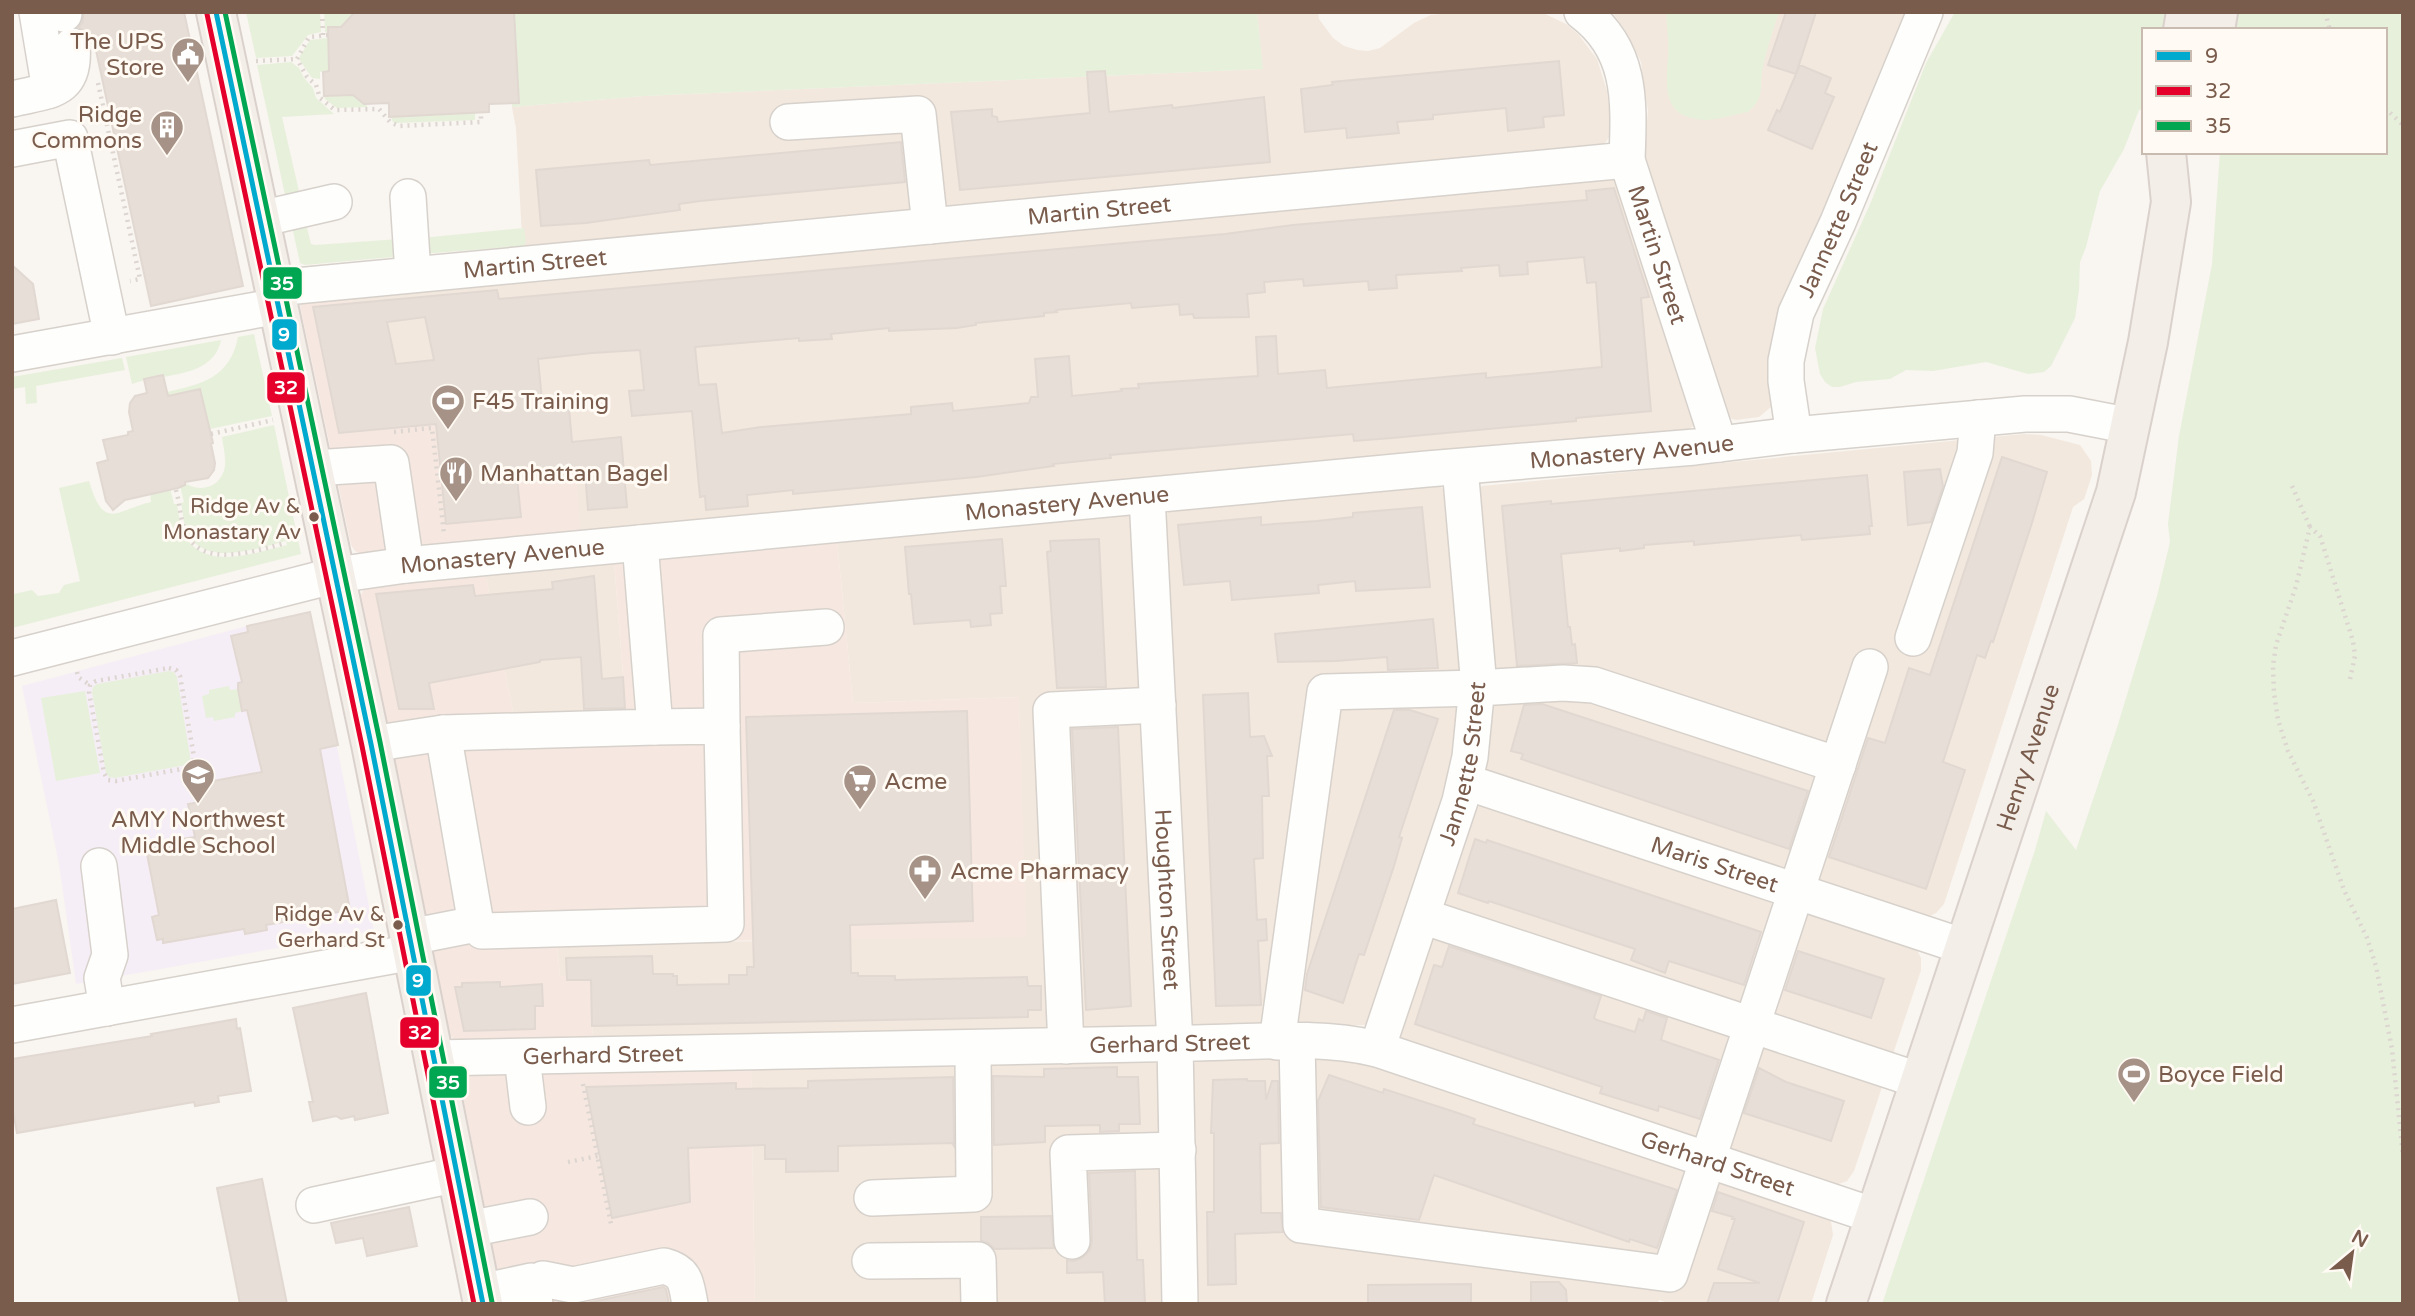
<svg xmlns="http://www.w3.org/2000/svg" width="2415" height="1316" viewBox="0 0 2415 1316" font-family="'Varela Round',sans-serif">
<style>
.residential{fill:#f2e8de}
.commercial{fill:#f6e8e1}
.education{fill:#f6eef6}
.green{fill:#e7f0db}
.building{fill:#e6ded7;stroke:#e2d8d2;stroke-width:2;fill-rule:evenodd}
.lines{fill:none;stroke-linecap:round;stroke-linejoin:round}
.minor-casing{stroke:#d7d1cb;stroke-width:38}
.major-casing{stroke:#dad1cc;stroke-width:42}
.path{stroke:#dcd5d0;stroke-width:4.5;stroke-dasharray:2 5;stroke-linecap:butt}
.minor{stroke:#fefefd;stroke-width:35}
.major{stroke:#f3eee8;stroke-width:38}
.bus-1-casing{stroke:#fffaf3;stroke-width:10}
.bus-2-casing{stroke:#fffaf3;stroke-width:10}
.bus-3-casing{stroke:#fffaf3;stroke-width:10}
.bus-1{stroke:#00a9ce;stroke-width:5}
.bus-2{stroke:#e4002b;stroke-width:5}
.bus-3{stroke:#00a651;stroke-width:5}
.bus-dot{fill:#7a5c4d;stroke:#fffaf3;stroke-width:2.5}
.labels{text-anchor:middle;stroke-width:6;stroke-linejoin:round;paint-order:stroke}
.bus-label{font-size:21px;fill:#7a5c4d;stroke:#fffaf3;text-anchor:end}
.poi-label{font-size:23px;fill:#7a5c4d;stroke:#fffaf3;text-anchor:start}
.street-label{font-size:23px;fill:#7a5c4d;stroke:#fffaf3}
.line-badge{stroke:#fffaf3;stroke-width:2.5}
.badge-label{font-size:19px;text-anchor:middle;font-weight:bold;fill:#fff}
</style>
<rect width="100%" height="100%" fill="#f9f5f0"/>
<path class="residential" d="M1257 12H1318L1319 19 1333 38 1344 46 1357 50 1368 51 1380 48 1414 23 1431 15 1460 12H1541L1566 24 1578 34 1597 59 1607 91 1611 127 1610 136 1601 148 523 254 516 128 512 107 644 96 1262 69Z
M1612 12H1909L1771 407 1759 417 1736 420 1726 417 1645 178 1644 154 1648 111 1641 62 1625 30Z
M1614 175 1695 425 1687 430 581 534 525 401 515 352 355 367 350 292Z
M2024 434 2041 435 2080 445 2091 461 2092 475 2084 499 2073 507 1944 904 1936 913 1925 918 1489 774 1486 770 1479 489 1482 486Z
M1439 485 1445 491 1463 700 1451 778 1367 1023 1364 1025 1204 1029 1193 1026 1190 1022 1165 516 1170 510Z
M1128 514 1131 516 1158 1021 1156 1025 1151 1029 593 1041 592 996 596 980H567L560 976 557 943 797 941 1021 805 1019 697 853 703 837 540Z
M614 561 626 714 514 716 485 572Z
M1482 805 1915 949 1918 952 1921 958V970L1854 1171 1847 1181 1836 1185 1400 1039V1033L1473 809Z
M1322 1055 1377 1066 1827 1217 1831 1222 1833 1235 1811 1304H1671L1659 1300 1658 1304H1195L1191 1067 1198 1059Z
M1148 1060 1158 1064 1166 1304H755L751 1067Z"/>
<path class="commercial" d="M350 292 355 320V367L419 362 525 401 569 396 581 534 362 554 355 551 351 545 300 306 301 302Z
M837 540 853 703 1019 697 1026 937 557 943 560 976H567V980H596L592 997 593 1041 456 1042 449 1034 361 595 365 586 485 572 514 716 626 714 614 561Z
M751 1067 755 1304H504L461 1087 464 1077 467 1074Z"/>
<path class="education" d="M310 612 374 931 76 984 59 864 22 686 247 626Z"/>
<path class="green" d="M246 12H320L321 32 308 35 292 56 256 58Z
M324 12H355L341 27H327V33L325 32Z
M514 12H1257L1263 69 644 96 512 107V103L519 100Z
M1666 12H1779C1773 30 1767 48 1763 66 1759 84 1766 98 1748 112 1735 114 1719 120 1705 120 1662 118 1666 89 1668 56 1669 42 1667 27 1666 12Z
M1955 12H2398L2403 14V1304H1882L2035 850 2046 811 2076 850 2116 731 2157 596 2170 542 2168 524 2179 436 2212 264 2220 152H2385V30H2144V109L2139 110 2124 149 2100 191 2086 247 2080 262 2079 290 2075 318 2051 366 2044 372 2028 374 1986 362 1933 371 1906 370 1890 379 1856 382 1840 387H1832L1825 382 1820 374 1815 348 1823 309 1871 202 1926 63Z
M328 38 329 71 320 72V79L312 78 299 59 300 56 310 40Z
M291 62 299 68 304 78 313 88 316 98 334 114 282 117 301 200 287 204 257 65Z
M348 91 363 104H367V107L337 108 325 99 324 96Z
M475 112V120L397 123 393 122 391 117Z
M305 220 311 244 315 245 399 239 403 256 305 265 300 263 291 222Z
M524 228 526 242 524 246 421 254 422 238Z
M254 334 272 416 210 429 209 426 168 396 167 392C202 384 230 378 238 337Z
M221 340C213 379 162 373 132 384L126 357Z
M122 358 125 370 36 386 37 403 26 404 25 387 12 389V377Z
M274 425 301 554 12 628V585L14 594 32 590 38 596 59 593 64 585 80 581 59 488 89 481C104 532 116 510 151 502L150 492 170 488 174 504H177C179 516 180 530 188 541 211 570 258 552 287 545L286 541C258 548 201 569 187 530 183 522 183 512 181 503L184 502 180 486 185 483C202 494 222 486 225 466 226 456 223 446 222 437Z
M169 671 174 672 177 677 191 762 186 765 115 778 109 777 106 773 92 692 93 687 97 684Z
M229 686 230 690 238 689 242 711 235 713V717L214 721 213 717 206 718 202 696 209 694V690Z
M85 691 100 773 56 781 41 698Z"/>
<path class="building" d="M84 12H184L243 286 151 306 94 41 91 42 89 35 78 27 82 23Z
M355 12H514L519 103 489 104V112L389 117V103L364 104 353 95 324 96 323 72 329 71 328 27H341Z
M1786 12H1816L1796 74 1800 65 1831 78 1825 93 1834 97 1812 149 1768 130 1777 110 1780 112 1796 74 1768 65Z
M1559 61 1564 115 1543 117 1544 127 1508 131 1506 108 1433 115V119L1397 122 1399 133 1347 138 1346 128 1305 132 1301 89 1333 85 1332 82Z
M1105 71 1109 112 1172 105 1173 108 1264 97 1270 162 960 190 951 112 992 109V116L997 117 998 122 1090 113 1087 72Z
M901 142 905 182 700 201 679 204 680 210 586 223 541 226 536 170 649 160 650 165Z
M1614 188 1649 297 1641 298 1651 411 1576 418V421L1392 438 1354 441 1353 434 1110 455 1111 458 1053 464 1054 466 976 477 793 494V490L747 495 748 506 728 508 706 510 705 496 700 497 692 411 632 416 629 391 644 390 640 350 592 353 538 359 542 400 568 397 572 442 621 437 627 507 588 510 585 472 517 478 521 517 446 524 436 424 339 433 313 307 497 290 499 299 1225 234 1293 225 1587 200 1586 191ZM1584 257 1587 283 1596 282 1602 367 1486 378V373L1327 388 1325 370 1278 374 1276 336 1256 337 1258 376 1138 384 1139 388 1121 389 1122 391 1072 396 1069 356 1035 359 1038 397H1031L1029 403 953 411 952 403 911 407V414L761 427 722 433 716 384 699 385 695 347 799 338V341L832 339 831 334 889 328V331L957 328 976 325V323L1044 316V313L1057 312 1056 310 1131 303 1132 308 1179 304 1180 315 1193 314 1194 318 1249 317 1247 294 1265 292 1264 282 1303 279 1304 286 1368 281 1369 290 1397 288 1396 275 1462 271 1461 268 1499 265 1500 276 1528 274 1527 262ZM425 317 434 360 396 364 387 322Z
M12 265 33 284 39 319 12 324Z
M163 375 168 396 200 389 213 443 211 444 215 463 214 470 208 478 185 482V485L178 488 125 500 113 510 106 501 97 463 108 460 103 440 128 435V432L133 431 129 412 130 403 135 396 147 393 144 379Z
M2002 457 2047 472 2031 526 1993 642 1991 641 1985 658 1977 655 1943 762 1965 770 1926 889 1829 857 1868 738 1885 743 1909 668 1930 675Z
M1940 469 1943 487 1931 522 1908 525 1904 472Z
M1867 475 1872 526H1869L1870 534 1802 540 1801 535 1694 545V541L1644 545V548L1620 551V548L1561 554 1568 627H1570L1572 645 1575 644 1577 663 1517 666 1502 506 1551 501V504Z
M1422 507 1430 587 1356 591 1355 581 1318 585 1319 593 1232 600 1230 581 1184 585 1178 525 1261 517V525L1317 521 1353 517V513Z
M1002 539 1006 586H1000L1002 613 990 614 991 625 971 627 970 620 914 624 911 594H909L905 547Z
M1099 539 1106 687 1057 688 1047 552 1051 551 1050 541Z
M594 576 602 679 623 677 625 708 584 709 581 657 540 660V662L429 683 434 709H399L376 594 473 585 475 596 553 589 552 582Z
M310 612 338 745 320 749 350 910 266 925 267 930 245 934 244 929 163 943V939L157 940 152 917 159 915 146 849 176 844 175 840 195 837 188 804 200 802 198 788 202 787V783L262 772 247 710 242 711 238 689V683L242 682 231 636 248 632 247 626Z
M1433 619 1438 668 1388 670 1387 657 1336 661 1278 662 1275 634Z
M1248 693 1250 737 1264 736 1272 756H1267L1269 796H1262L1263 858 1254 859 1257 920 1266 919 1267 940 1258 941 1261 1005 1216 1006 1203 695Z
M1542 704 1808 791 1789 849 1521 759 1523 754 1511 751 1524 705Z
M1394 710H1410L1438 719 1399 837 1402 838 1394 866 1364 955 1359 954 1343 1003 1305 990 1307 974Z
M967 711 973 921 850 925 851 973H858V976H895V980L1027 977 1028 986H1041V1010H1028V1017L592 1026 591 980H567L566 958 652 956 653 974H673V976H677V985L729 984V975H747V967H754L746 717Z
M1118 727 1131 1006 1086 1010 1072 729Z
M1475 839 1486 843 1487 840 1761 932 1744 985 1669 961 1665 973 1631 960 1635 949 1489 901 1488 903 1458 893Z
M56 900 70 973 12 984V909Z
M1449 946 1601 996 1594 1018 1597 1020 1635 1032 1639 1019 1643 1021 1646 1011 1667 1018 1661 1040 1719 1060 1700 1119 1659 1106 1658 1111 1600 1093 1602 1087 1415 1024 1434 965 1442 967Z
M1798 951 1884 979 1871 1018 1785 990Z
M500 982V987L542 984 543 1006H535V1029L464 1031 455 987H462V983Z
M366 993 388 1113 355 1120 354 1116 341 1119 336 1116 313 1121 309 1102H313L293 1008Z
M236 1019 237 1029 240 1028 251 1091 218 1096 219 1102 195 1106 194 1102 17 1133 12 1106V1059L152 1036 151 1034Z
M1117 1067V1077H1138L1140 1124H1119V1131L1100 1132V1125L1045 1126V1142L994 1145 993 1076 1044 1077V1069Z
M1759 1068 1786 1082 1844 1101 1831 1141 1744 1113Z
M1329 1075 1383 1093 1384 1089 1458 1113 1475 1119 1473 1124 1677 1190 1657 1248 1630 1239 1629 1242 1434 1175 1419 1220 1321 1207 1318 1101Z
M953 1077 954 1146 952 1143 838 1146V1171L786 1172V1159H765V1145L688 1148 690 1202 612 1218 586 1087 736 1083V1089L808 1088V1081Z
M1247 1079V1081H1265L1266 1100 1272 1081H1278L1279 1143 1260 1144 1261 1213H1281L1283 1232 1235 1234 1236 1284 1208 1285 1207 1212H1214V1133H1211L1213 1080Z
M1135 1171 1137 1260H1143L1145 1304H1105L1103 1272 1067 1273V1260L1074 1261 1082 1258 1090 1250 1092 1240 1089 1173Z
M262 1179 287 1304H240L230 1253 217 1188Z
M1718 1192 1804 1222 1777 1304H1707L1714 1283H1760L1718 1269 1735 1219H1732L1733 1217 1712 1211Z
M409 1207 417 1246 367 1256 363 1238 336 1243 331 1223Z
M1051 1216 1054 1248 995 1249 988 1243 981 1241V1217Z
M1531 1282H1559L1566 1290 1567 1304H1531Z
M1471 1284V1304H1368V1285Z
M663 1287 666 1289 669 1304H582Z"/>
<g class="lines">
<g class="minor-casing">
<g id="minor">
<path d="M37 12 50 90"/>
<path d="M64 12V14"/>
<path id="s1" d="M1582 12C1633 50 1629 103 1627 160L1719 444"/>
<path d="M12 99C49 90 76 93 72 46"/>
<path d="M788 122 918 114 930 226"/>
<path d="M12 149 70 138 112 337"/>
<path d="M408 197 413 274"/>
<path d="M260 219 334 202"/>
<path id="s2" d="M275 288 1627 160"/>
<path d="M12 354 279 306"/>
<path id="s3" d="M1794 435 1786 381V361L1796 313 1838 222 1925 12"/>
<path d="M314 468 391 463 406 565"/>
<path id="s4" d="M1147 496 1175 1044 1180 1304"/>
<path d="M1913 638 1975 453 1978 418"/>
<path id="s5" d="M12 658 336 575 406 565 1427 469 1695 447 1794 435 2025 414H2069L2131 426"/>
<path d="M722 726 721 635 826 627"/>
<path d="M443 733 476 924 482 931 726 924 722 726 655 727"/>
<path d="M371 744 443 733 655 727 640 543"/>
<path id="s6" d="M1466 782 1965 947"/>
<path d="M99 866 110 955 102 978 107 1008"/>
<path d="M1422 916 1921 1081"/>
<path d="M410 937 476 924"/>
<path d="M12 1025 413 952"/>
<path d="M1277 1042 1325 692 1477 688 1563 683 1594 685 1838 765"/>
<path d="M1297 1042 1301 1225 1670 1274 1870 667"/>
<path d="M1066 1046 1051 710 1158 705"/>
<path id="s7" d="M1377 1049 1460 801 1470 757 1478 675 1460 467"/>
<path d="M522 1057 528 1107"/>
<path id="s8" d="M435 1058 1196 1043C1256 1042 1319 1035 1377 1049L1875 1216"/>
<path d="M872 1198 974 1194 973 1048"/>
<path d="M314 1205 458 1174"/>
<path d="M469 1229 530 1217"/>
<path d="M1072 1241 1068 1153 1178 1150"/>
<path d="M870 1261 978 1260 979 1304"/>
<path d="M543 1279 573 1285 664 1266C687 1272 686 1284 690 1304"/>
<path d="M481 1292 531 1281 535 1304"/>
</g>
</g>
<g class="major-casing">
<g id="major">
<path d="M216 12 371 744 483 1304"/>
<path d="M2183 30 2186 12"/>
<path d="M2215 30 2218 12"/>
<path id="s9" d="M1846 1304 2116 492 2148 342 2171 202 2166 152"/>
</g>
</g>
<path class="path" d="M322 12 323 35
M2325 12 2330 30
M328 35 309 37 297 59 307 77 316 85 320 98 335 110 379 109 390 122 399 126 481 122V112
M256 61 297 59
M98 83 140 279 130 281
M2385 108 2403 125
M394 432 432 428 444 534
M211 434 273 420
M2292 486 2310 527
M176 490C180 504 180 520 186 533 203 570 257 550 286 543
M169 668 176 670 180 676 194 757 193 764 187 768 116 781 108 780 104 773 89 692 90 685 96 681Z
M77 672 78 677 90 685
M2350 679 2355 656 2353 641 2320 536 2310 527 2296 586 2276 645 2273 666 2274 693 2278 720 2288 751 2313 801 2344 890 2367 938 2376 966 2392 1049 2403 1156
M583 1084 611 1224
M568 1162 598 1156"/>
<use href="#minor" class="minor"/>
<use href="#major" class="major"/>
<g class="bus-1-casing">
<path id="bus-1" d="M216 12 371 744 483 1304"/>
</g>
<g class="bus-2-casing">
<path id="bus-2" d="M207 14 362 746 474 1304"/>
</g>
<g class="bus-3-casing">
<path id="bus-3" d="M225 12 380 742 492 1302"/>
</g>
<use href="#bus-1" class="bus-1"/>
<use href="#bus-2" class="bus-2"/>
<use href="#bus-3" class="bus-3"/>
</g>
<defs>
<g id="civic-pin" transform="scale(1.75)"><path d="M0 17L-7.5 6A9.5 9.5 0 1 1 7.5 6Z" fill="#a69286" stroke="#fffaf3"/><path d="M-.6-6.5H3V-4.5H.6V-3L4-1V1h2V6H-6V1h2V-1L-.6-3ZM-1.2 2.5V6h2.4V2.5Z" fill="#fff"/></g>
<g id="building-pin" transform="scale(1.75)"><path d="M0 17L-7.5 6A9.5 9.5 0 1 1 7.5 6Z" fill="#a69286" stroke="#fffaf3"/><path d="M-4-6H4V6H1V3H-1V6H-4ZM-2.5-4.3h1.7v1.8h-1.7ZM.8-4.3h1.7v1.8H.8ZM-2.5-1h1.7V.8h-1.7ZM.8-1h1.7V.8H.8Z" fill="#fff"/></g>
<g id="stadium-pin" transform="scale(1.75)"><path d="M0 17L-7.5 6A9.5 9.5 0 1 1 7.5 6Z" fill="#a69286" stroke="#fffaf3"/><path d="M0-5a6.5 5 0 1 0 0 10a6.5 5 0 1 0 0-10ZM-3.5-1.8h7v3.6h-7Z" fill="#fff"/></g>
<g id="restaurant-pin" transform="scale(1.75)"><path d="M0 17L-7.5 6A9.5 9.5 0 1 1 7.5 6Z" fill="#a69286" stroke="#fffaf3"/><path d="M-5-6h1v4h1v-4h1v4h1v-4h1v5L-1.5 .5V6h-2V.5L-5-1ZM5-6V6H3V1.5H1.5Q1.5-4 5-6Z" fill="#fff"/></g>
<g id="school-pin" transform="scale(1.75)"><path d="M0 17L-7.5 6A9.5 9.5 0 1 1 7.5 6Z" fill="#a69286" stroke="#fffaf3"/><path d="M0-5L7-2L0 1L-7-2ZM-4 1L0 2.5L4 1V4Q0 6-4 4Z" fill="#fff"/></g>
<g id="supermarket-pin" transform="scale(1.75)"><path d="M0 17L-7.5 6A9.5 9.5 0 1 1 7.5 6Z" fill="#a69286" stroke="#fffaf3"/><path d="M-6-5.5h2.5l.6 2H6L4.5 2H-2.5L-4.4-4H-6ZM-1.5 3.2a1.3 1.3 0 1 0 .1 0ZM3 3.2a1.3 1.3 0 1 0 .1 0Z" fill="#fff"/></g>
<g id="pharmacy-pin" transform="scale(1.75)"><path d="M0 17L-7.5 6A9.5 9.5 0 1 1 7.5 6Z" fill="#a69286" stroke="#fffaf3"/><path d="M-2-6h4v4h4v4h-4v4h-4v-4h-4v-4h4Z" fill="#fff"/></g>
</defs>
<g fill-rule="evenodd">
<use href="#civic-pin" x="188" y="54"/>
<use href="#building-pin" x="167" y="127"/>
<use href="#stadium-pin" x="448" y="401"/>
<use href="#restaurant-pin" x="456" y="473"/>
<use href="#school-pin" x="198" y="775"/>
<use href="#supermarket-pin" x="860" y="781"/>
<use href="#pharmacy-pin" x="925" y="871"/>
<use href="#stadium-pin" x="2134" y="1074"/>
</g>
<g class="bus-dot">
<circle cx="314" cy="517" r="6"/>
<circle cx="398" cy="925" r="6"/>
</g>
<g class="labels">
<g class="bus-label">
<text x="301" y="513">Ridge Av &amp;<tspan x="301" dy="26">Monastary Av</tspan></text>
<text x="385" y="921">Ridge Av &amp;<tspan x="385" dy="26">Gerhard St</tspan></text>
</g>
<g class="poi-label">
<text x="164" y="49" text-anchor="end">The UPS<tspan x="164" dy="26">Store</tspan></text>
<text x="142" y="122" text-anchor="end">Ridge<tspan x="142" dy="26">Commons</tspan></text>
<text x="472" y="409">F45 Training</text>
<text x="480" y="481">Manhattan Bagel</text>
<text x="884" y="789">Acme</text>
<text x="198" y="827" text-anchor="middle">AMY Northwest<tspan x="198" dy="26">Middle School</tspan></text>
<text x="950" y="879">Acme Pharmacy</text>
<text x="2158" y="1082">Boyce Field</text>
</g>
<g class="street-label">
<text dy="8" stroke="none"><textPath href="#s2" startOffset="828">Martin Street</textPath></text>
<text dy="8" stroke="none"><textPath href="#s3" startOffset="226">Jannette Street</textPath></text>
<text dy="8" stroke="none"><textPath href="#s1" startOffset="262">Martin Street</textPath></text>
<text dy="8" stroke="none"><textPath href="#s2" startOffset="261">Martin Street</textPath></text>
<text dy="8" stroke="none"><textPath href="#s5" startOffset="1636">Monastery Avenue</textPath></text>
<text dy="8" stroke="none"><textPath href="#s5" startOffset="1069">Monastery Avenue</textPath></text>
<text dy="8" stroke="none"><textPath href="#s5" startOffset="502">Monastery Avenue</textPath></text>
<text dy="8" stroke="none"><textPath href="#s9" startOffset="576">Henry Avenue</textPath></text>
<text dy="8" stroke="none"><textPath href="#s7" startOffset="299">Jannette Street</textPath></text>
<text dy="8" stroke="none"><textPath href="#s6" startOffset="262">Maris Street</textPath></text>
<text dy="8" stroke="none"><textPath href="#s4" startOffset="404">Houghton Street</textPath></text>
<text dy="8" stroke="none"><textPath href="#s8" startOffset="735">Gerhard Street</textPath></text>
<text dy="8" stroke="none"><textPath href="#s8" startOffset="168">Gerhard Street</textPath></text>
<text dy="8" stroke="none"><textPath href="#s8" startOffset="1302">Gerhard Street</textPath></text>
</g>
</g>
<g class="line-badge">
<rect x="262" y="266" width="41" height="34" rx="7" fill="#00a651"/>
<rect x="271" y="318" width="27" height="33" rx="7" fill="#00a9ce"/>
<rect x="266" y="371" width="40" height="33" rx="7" fill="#e4002b"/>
<rect x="405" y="964" width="27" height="33" rx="7" fill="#00a9ce"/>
<rect x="399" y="1016" width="41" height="33" rx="7" fill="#e4002b"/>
<rect x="428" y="1065" width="40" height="34" rx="7" fill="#00a651"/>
</g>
<g class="badge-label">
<text x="282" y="290">35</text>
<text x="284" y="341">9</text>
<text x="286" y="394">32</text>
<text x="418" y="987">9</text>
<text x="420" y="1039">32</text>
<text x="448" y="1089">35</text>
</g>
<rect width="2415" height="1316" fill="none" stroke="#7a5c4d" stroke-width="28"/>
<rect x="2142" y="28" width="245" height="126" fill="#fffaf3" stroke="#cabbb1" stroke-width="2"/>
<rect x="2156" y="51" width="35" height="10" fill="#00a9ce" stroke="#cabbb1" stroke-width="2"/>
<text x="2205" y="63" font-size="21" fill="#7a5c4d">9</text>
<rect x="2156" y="86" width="35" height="10" fill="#e4002b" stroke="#cabbb1" stroke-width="2"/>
<text x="2205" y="98" font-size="21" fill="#7a5c4d">32</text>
<rect x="2156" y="121" width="35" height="10" fill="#00a651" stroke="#cabbb1" stroke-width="2"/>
<text x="2205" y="133" font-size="21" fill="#7a5c4d">35</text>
<g transform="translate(2352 1253) rotate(29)" stroke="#fffaf3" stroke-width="5" paint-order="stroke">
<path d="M0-5L12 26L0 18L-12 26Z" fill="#7a5c4d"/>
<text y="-10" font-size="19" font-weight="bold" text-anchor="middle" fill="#7a5c4d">N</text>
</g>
</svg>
